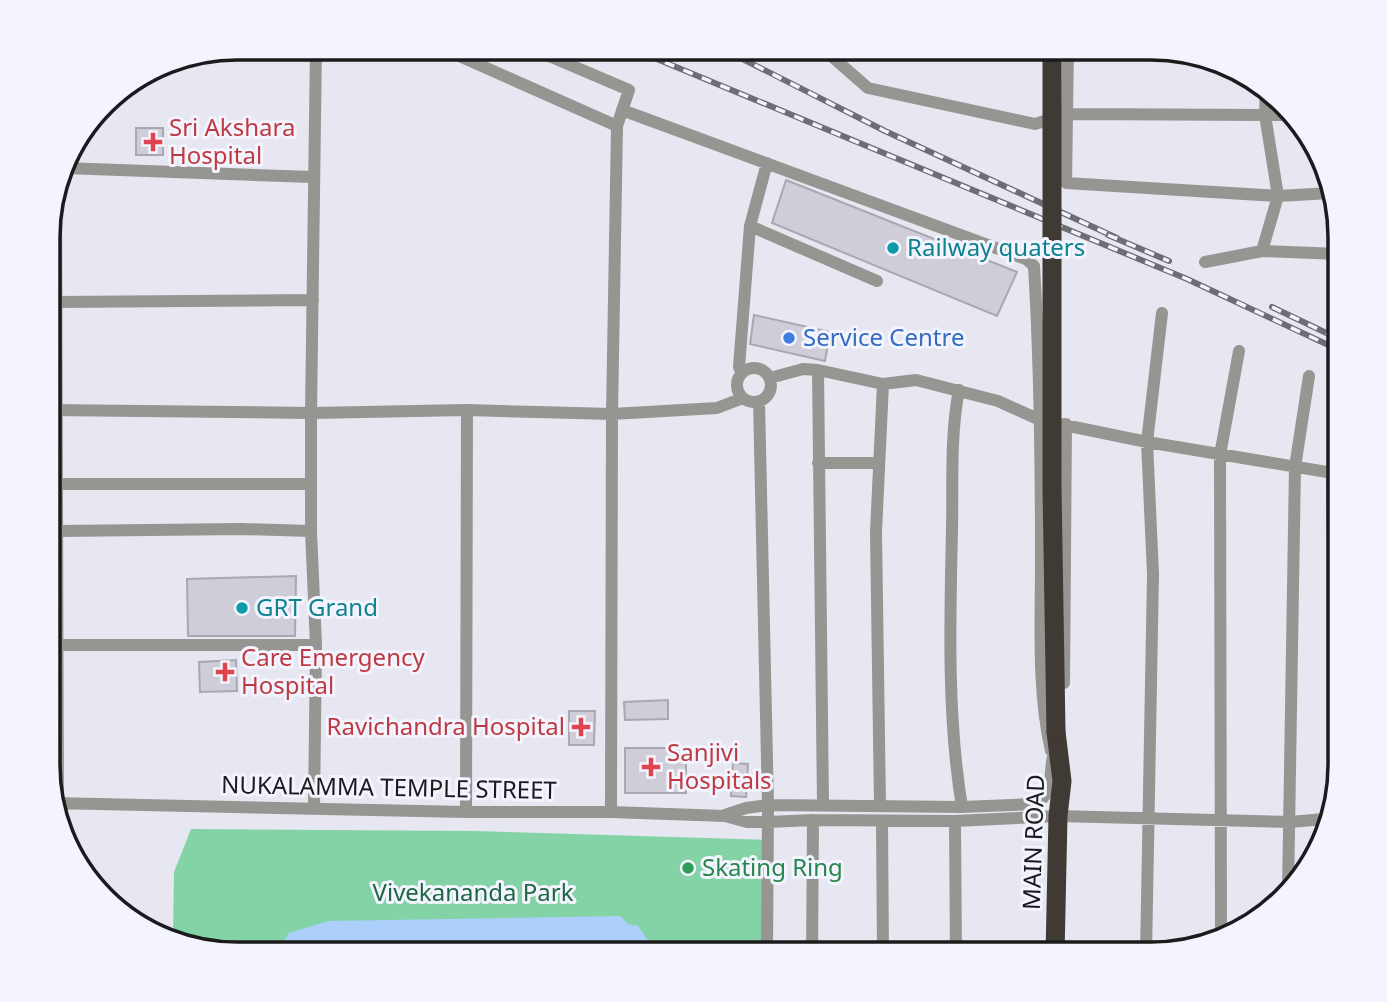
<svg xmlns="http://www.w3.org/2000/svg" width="1387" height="1002" viewBox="0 0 1387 1002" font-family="'Noto Sans',sans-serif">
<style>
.green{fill:#84d3a6}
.water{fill:#accffb}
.building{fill:#cfcdd7;stroke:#a9a8b1;stroke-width:2}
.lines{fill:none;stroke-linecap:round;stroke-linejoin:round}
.minor{stroke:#979591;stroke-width:12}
.highway{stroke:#3f3a33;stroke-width:19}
.rail-casing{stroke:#6d6e74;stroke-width:6}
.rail{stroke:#f4f4fe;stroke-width:3.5;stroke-dasharray:10;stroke-linecap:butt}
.highway-bridge{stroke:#3f3a33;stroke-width:19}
.health-dot{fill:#e0444e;stroke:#f4f4fe;stroke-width:2.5}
.culture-dot{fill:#0f9aa8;stroke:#f4f4fe;stroke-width:2.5}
.shop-dot{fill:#3f7fe0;stroke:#f4f4fe;stroke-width:2.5}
.leisure-dot{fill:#2e9e5b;stroke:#f4f4fe;stroke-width:2.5}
.labels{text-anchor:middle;stroke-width:6;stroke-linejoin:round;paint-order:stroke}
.health-label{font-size:24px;fill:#be3a42;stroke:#f4f4fe;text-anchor:start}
.culture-label{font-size:24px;fill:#0d838f;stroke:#f4f4fe;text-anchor:start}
.shop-label{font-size:24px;fill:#366cbe;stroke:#f4f4fe;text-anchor:start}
.street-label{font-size:24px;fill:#1b1b1e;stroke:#f4f4fe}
.leisure-label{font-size:24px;fill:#27864d;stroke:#f4f4fe;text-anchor:start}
.park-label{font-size:24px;fill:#1e6744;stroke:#f4f4fe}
.rim{fill:none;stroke:#1b1b1e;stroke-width:3.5}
</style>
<rect width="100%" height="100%" fill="#e6e7f1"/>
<path class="green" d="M191 829 474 831 770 840 764 955 224 954 173 935 174 872Z"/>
<path class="water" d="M620 916 628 924 638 926 653 947 683 955 276 954 289 933 329 921Z"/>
<path class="building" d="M136 128H163V155H136Z
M786 180 1017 272 997 316 772 223Z
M754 315 830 332 825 361 750 344Z
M296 576 295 636H188L187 579Z
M236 660 237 691 200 692 199 662Z
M668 700V719L625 720 624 702Z
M569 711H595L594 745H569Z
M625 748H686V793H625Z
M733 763 748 764 746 797 731 796Z"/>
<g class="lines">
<path class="minor" d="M439 47 617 126 629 90 528 47
M821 47 868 88 1035 124 1067 114 1265 115 1266 86
M1068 48 1066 183 1278 196 1331 193
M1068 53 1173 51
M622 110 1026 259 1034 266C1040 364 1041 462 1041 560 1041 623 1037 690 1051 751
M64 168 312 177
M56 189 58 804 60 824
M750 226 877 281
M1262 251 1278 196 1265 115H1289
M1205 262 1262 251 1339 254
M57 302 313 300
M737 385a17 17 0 1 1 34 0a17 17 0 1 1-34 0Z
M818 370 823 804
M742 373 739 367 750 226 767 163
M770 378 803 369 818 370 883 384 916 380 998 401 1040 420 1147 442 1339 474
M959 390C950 436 953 483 952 529 950 621 947 716 962 807
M759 401 768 805 767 955
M49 410 311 413 467 410 612 414 717 408 743 398
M818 463H878
M1332 473 1336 788
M58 484H311
M58 531 241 529 311 531
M59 645H316
M1064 683 1066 424
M53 803 466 812H611L725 816 747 822H768L813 820 955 821 1058 816 1290 822 1324 819
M880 805 876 532 883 384
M314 809 316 645 311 531V413L316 47
M466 812 467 410
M611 812 612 414 617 126
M725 815 746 808 768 805 962 807 1034 804C1054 796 1049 774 1053 756
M882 821 883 955
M955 821 956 955
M1288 891 1295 467 1309 376
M1221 938 1220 455 1239 351
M812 955 813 820
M1146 955 1153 574 1147 442 1162 313"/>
<path class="highway" d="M1055 955 1058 816 1062 781 1056 732"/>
<g class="rail-casing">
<path id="rail" d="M628 47 1187 279 1339 350
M719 47 885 131 1117 238
M1108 235 1169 261
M1272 307 1339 339"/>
</g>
<use href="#rail" class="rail"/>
<path class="highway-bridge" d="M1052 48V487L1056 732"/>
</g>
<g class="health-dot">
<path d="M149.5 131.5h7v7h7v7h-7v7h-7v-7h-7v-7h7z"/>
<path d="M221.5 661.5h7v7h7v7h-7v7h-7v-7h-7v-7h7z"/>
<path d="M577.5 716.5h7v7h7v7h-7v7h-7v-7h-7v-7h7z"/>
<path d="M647.5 756.5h7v7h7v7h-7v7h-7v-7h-7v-7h7z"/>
</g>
<g class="culture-dot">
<circle cx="893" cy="248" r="7"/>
<circle cx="242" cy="608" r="7"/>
</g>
<circle class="shop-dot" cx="789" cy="338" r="7"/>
<circle class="leisure-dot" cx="688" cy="868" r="7"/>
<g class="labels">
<g class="health-label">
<text x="169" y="136">Sri Akshara<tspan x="169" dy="28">Hospital</tspan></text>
<text x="241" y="666">Care Emergency<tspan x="241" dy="28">Hospital</tspan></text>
<text x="565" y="735" text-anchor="end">Ravichandra Hospital</text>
<text x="667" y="761">Sanjivi<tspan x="667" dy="28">Hospitals</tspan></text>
</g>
<g class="culture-label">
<text x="907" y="256">Railway quaters</text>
<text x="256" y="616">GRT Grand</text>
</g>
<g class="shop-label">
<text x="803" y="346">Service Centre</text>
</g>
<g class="street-label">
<text transform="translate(389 788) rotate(1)" y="8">NUKALAMMA TEMPLE STREET</text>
<text transform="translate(1034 842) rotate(-88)" y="8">MAIN ROAD</text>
</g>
<g class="leisure-label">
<text x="702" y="876">Skating Ring</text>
</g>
<g class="park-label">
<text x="473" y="901">Vivekananda Park</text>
</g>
</g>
<path d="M0 0H1387V1002H0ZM237 60H1151A177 177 0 0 1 1328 237V765A177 177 0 0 1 1151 942H237A177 177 0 0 1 60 765V237A177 177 0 0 1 237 60Z" fill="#f4f4fe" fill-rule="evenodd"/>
<path class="rim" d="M237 60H1151A177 177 0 0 1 1328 237V765A177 177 0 0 1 1151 942H237A177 177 0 0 1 60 765V237A177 177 0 0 1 237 60Z"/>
</svg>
